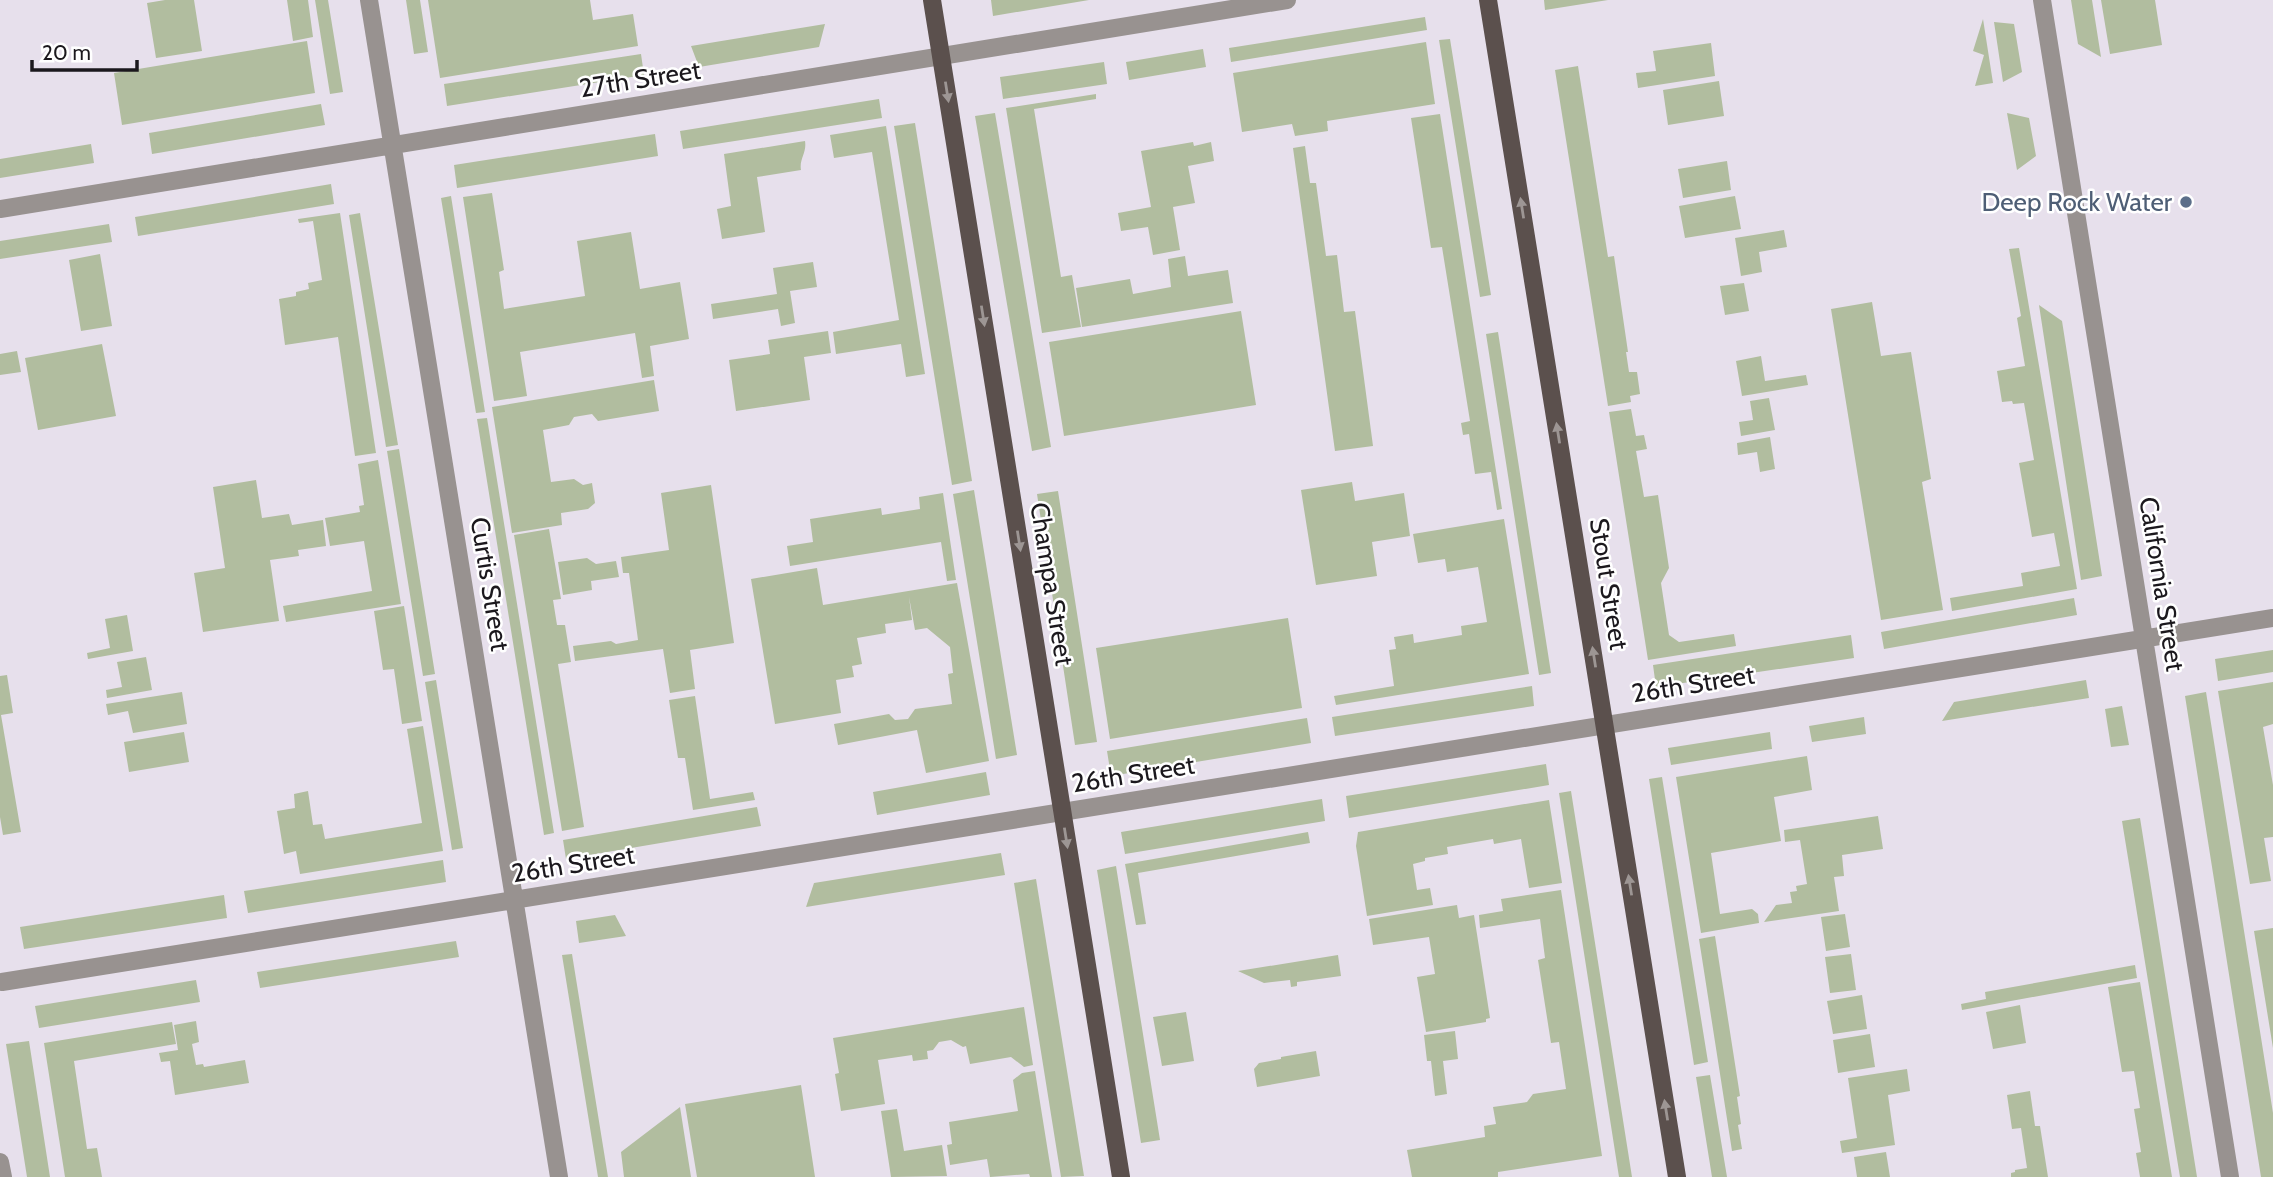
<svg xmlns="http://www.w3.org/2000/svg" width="2273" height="1177" viewBox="0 0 2273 1177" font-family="Cabin,sans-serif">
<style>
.green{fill:#b1bd9f}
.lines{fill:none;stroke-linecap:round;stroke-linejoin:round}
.minor{stroke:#989290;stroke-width:18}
.major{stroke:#5b504d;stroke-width:18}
.oneway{fill:#9d9694}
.service-dot{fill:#5c6f8a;stroke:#fff;stroke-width:2.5}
.labels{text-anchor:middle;stroke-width:5;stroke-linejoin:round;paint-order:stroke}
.street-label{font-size:26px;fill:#1b181d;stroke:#fff}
.service-label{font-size:26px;fill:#4e5e75;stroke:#fff;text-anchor:end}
</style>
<rect width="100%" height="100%" fill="#e7e0ec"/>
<path class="green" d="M165 0H194L202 51 156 58 147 3Z
M287 0H308L313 37 293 41Z
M315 0H328L343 92 330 94Z
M406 0H420L428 52 414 54Z
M428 0H590L593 20 633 14 638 46 440 78Z
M991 0H1089L993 16Z
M1544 0H1608L1545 10Z
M2071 0H2092L2101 57 2078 44Z
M2101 0H2155L2162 45 2110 54Z
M1425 17 1427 30 1231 62 1229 48Z
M1983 19 1993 83 1975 86 1984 55 1973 51Z
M1994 22 2014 24 2022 72 2003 82Z
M825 24 819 47 699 67 691 46Z
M1450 39 1491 295 1480 297 1439 40Z
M307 41 315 93 122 125 114 73Z
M1426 42 1435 104 1327 121 1328 131 1295 136 1292 124 1242 132 1233 73Z
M1711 43 1715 76 1638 88 1636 73 1656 71 1653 51Z
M1203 49 1206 67 1129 80 1126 62Z
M641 54 644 75 447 106 444 84Z
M1104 62 1107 84 1003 99 1000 77Z
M1578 66 1608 257 1614 256 1628 352H1626L1629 372H1637L1640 394 1630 396 1631 402 1608 406 1555 70Z
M1719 81 1724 116 1668 125 1663 90Z
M1096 94V99L1034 109 1061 277 1072 275 1081 327 1042 333 1006 108Z
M879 99 882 118 683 149 680 131Z
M321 104 325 125 152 154 149 133Z
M995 113 1051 447 1032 451 975 116Z
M2007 113 2029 118 2036 156 2017 170Z
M1440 114 1502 509 1497 510 1491 472 1475 474 1469 434 1463 435 1461 423 1470 421 1442 247 1431 248 1411 118Z
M915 123 972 481 952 485 894 126Z
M886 126 925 374 906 377 901 344 836 354 833 332 899 320 872 152 834 158 830 135Z
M655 134 658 156 457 188 454 165Z
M805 141C807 153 799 159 801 170L757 177 765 232 722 239 717 209 731 206 724 154Z
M1193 142 1194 146 1211 142 1214 161 1188 166 1195 203 1173 207 1180 250 1153 255 1148 227 1121 231 1118 213 1151 207 1141 151Z
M91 144 94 163 0 178V159Z
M1305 146 1310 183H1316L1326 256 1337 255 1344 312 1355 311 1373 446 1335 451 1293 148Z
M1727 161 1731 190 1683 198 1678 169Z
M331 184 334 204 138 236 135 217Z
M492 193 504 270 499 272 504 309 585 296 577 241 631 232 640 289 680 282 689 339 650 346 654 376 642 378 635 333 520 352 527 396 494 401 463 197Z
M451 196 485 412 476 413 441 198Z
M1735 196 1741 229 1685 238 1679 206Z
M340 213 376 453 355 456 338 337 285 345 279 299 296 296V292L309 289 308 283 322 280 313 221 299 223 298 219Z
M360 213 398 445 386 447 349 215Z
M109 224 112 242 0 259V241Z
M1784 230 1787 247 1759 252 1762 272 1741 276 1735 238Z
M2019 248 2077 589 1952 611 1950 598 2023 586 2021 573 2060 566 2054 533 2032 537 2019 463 2034 460 2024 403 2013 404 2012 401 2002 402 1997 371 2025 366 2017 318 2021 316 2009 249Z
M100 254 112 326 81 331 69 260Z
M1185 256 1188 276 1228 270 1233 303 1082 327 1076 288 1130 279 1133 294 1171 287 1168 259Z
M813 262 817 287 790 291 795 323 781 326 778 309 713 319 711 304 777 294 773 268Z
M1744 283 1749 311 1725 315 1720 286Z
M1872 302 1881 356 1911 352 1931 479 1922 482 1943 610 1881 620 1831 309Z
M2039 305 2062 321 2102 576 2081 580Z
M1241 311 1256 405 1064 436 1049 342Z
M828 331 831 353 804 357 810 400 736 411 729 360 770 354 768 340Z
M1498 332 1551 673 1539 675 1486 334Z
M102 344 116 416 38 430 25 358Z
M17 351 21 372 0 375V354Z
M1761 356 1765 381 1806 375 1808 385 1742 396 1736 361Z
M654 380 659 411 598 421 592 414 574 417 569 425 543 430 551 482 574 479 583 485 592 483 595 503 588 509 561 513 562 525 512 533 492 407Z
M1769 398 1775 430 1741 436 1739 422 1753 420 1750 401Z
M1631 409 1636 436 1644 435 1647 449 1636 451 1644 497 1658 495 1669 568 1661 583 1669 635 1679 642 1734 634 1736 646 1648 660 1609 412Z
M487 418 554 833 544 835 477 419Z
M1770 437 1775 469 1760 472 1757 452 1738 455 1737 443Z
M399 449 435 674 423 676 387 451Z
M378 460 401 604 286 622 283 606 372 591 364 541 330 546 325 518 360 512 359 506 364 505 358 464Z
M256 480 262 518 289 514 292 525 323 520 326 546 298 550 299 556 270 560 279 621 203 632 194 573 225 568 213 487Z
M1352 482 1355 501 1404 493 1410 536 1372 542 1377 576 1316 585 1301 490Z
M711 485 734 643 690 650 695 689 670 693 663 649 575 661 573 646 611 641 616 644 638 640 629 573H623L621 557 669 550 661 493Z
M974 490 1017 755 996 759 953 494Z
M1058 491 1097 742 1075 745 1037 494Z
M943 493 956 580 947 581 941 542 790 566 787 546 813 542 810 519 881 508 882 515 920 509 919 497Z
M1504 519 1529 674 1336 705 1334 696 1394 686 1389 650 1396 649 1394 637 1413 634 1414 643 1462 635 1461 626 1487 622 1478 567 1447 572 1445 559 1418 563 1413 534Z
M549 529 561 599 553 600 557 625H565L571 662 558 664 584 827 562 831 514 535Z
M587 558 596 564 616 561 619 577 591 581 592 590 563 595 558 562Z
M817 568 823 605 957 583 989 761 926 773 917 730 838 745 834 724 889 714 895 720 908 719 915 709 952 704 948 674 953 673 950 647 927 628 915 630 909 597 912 620 885 624 886 633 857 638 862 664 852 666 854 677 836 680 841 713 775 724 751 579Z
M2074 598 2077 615 1884 649 1881 632Z
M404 606 422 721 402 724 394 669 383 670 374 611Z
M127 615 133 651 88 659 87 653 110 648 105 619Z
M1288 618 1302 708 1110 739 1096 648Z
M1851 635 1854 658 1656 687 1653 665Z
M2273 650V672L2218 681 2215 659Z
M146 657 152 690 107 698 106 690 122 687 117 662Z
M7 675 13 713 1 715 21 832 3 835 0 817V676Z
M436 680 463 848 452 850 425 682Z
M2086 680 2089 698 1942 721 1954 702Z
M2273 682V724L2263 727 2273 785V837L2264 838 2271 881 2250 884 2218 691Z
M1532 686 1534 706 1335 736 1332 717Z
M182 692 187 724 133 733 128 711 108 715 106 704Z
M2206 692 2273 1113V1177H2261L2185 696Z
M695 696 710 799 753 792 755 800 693 810 685 758H678L669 700Z
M2122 706 2129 745 2111 747 2105 709Z
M1864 717 1866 734 1812 742 1809 726Z
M1307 718 1311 743 1111 776 1107 751Z
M423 726 443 851 300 874 296 851 284 854 277 811 295 808 294 794 308 791 313 825 322 824 325 839 422 823 407 729Z
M184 732 189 762 129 772 124 742Z
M1770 732 1772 749 1671 765 1668 748Z
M1807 756 1812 790 1774 797 1781 841 1711 853 1720 914 1752 909 1758 914 1759 923 1701 933 1676 777Z
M1546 764 1549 785 1349 818 1346 796Z
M986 772 990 795 877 815 873 792Z
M1662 777 1708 1062 1694 1065 1649 779Z
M1571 791 1632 1177H1619L1559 793Z
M1322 799 1325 821 1125 854 1121 832Z
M1549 800 1562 883 1529 888 1521 839 1494 844 1493 839 1447 847 1448 854 1425 858V861L1413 864 1417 890 1430 888 1433 905 1367 916 1356 846 1358 832Z
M757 807 761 826 566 859 563 840Z
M1878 816 1883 849 1842 855 1844 876 1834 877 1839 911 1764 922 1776 905 1792 903 1790 892 1797 891 1796 886 1807 884 1800 840 1785 842 1784 830Z
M2140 818 2197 1177H2180L2122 821Z
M1308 832 1310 843 1138 873 1146 924 1136 925 1125 864Z
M1001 853 1005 875 806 907 814 883Z
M443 860 446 882 248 913 244 891Z
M1116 866 1160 1140 1141 1143 1097 870Z
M1036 879 1084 1176 1061 1177 1014 883Z
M1561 890 1602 1156 1498 1172V1177H1412L1407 1150 1485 1137 1484 1126 1496 1124 1493 1107 1527 1102 1533 1094 1566 1089 1559 1042 1551 1043 1538 960 1545 958 1540 919 1480 928 1479 915 1503 911 1501 899Z
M224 895 227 918 24 949 20 927Z
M1457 905 1459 918 1474 915 1490 1018 1486 1019V1022L1426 1032 1417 977 1435 974 1429 937 1373 945 1369 919Z
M1845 914 1850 947 1826 951 1821 917Z
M615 915 626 936 579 943 576 921Z
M2273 928V1048L2254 931Z
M1715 936 1740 1096 1737 1097 1741 1124 1738 1125 1742 1149 1732 1151 1699 939Z
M456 941 459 957 260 988 257 972Z
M572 954 608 1177H598L562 955Z
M1851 954 1856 990 1830 993 1825 957Z
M1338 955 1341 976 1297 982V986L1291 987 1290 980 1264 983 1238 971Z
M2135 965 2137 978 1962 1010 1961 1004 1986 999 1985 992Z
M196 980 200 1002 39 1028 35 1006Z
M2140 982 2172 1177H2140L2136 1153 2141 1152 2134 1109 2140 1108 2134 1071 2122 1072 2108 987Z
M1862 995 1867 1029 1833 1034 1827 1001Z
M2020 1005 2026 1043 1993 1049 1986 1012Z
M1024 1007 1033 1065 1024 1067 1011 1057 970 1064 966 1046 963 1047 951 1040 939 1042 933 1050 927 1051 928 1059 913 1061 912 1055 878 1060 885 1104 841 1111 835 1074 839 1073 833 1038Z
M1186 1012 1194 1061 1162 1066 1153 1017Z
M196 1021 199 1042 192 1044 196 1065 203 1064 204 1067 245 1060 249 1083 175 1095 170 1061 161 1062 159 1053 178 1050 174 1025Z
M172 1022 176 1044 74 1061 87 1149 97 1148 102 1177H65L44 1043Z
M1455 1031 1458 1059 1443 1061 1447 1094 1435 1096 1431 1061H1427L1424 1035Z
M1870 1034 1875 1067 1838 1073 1833 1040Z
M29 1041 50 1177H27L6 1044Z
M1316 1051 1320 1076 1257 1087 1254 1069 1259 1063 1281 1059V1057Z
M1907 1069 1910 1091 1888 1095 1895 1145 1842 1153 1840 1141 1857 1138 1848 1078Z
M1035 1071 1052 1177H1030L1029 1174 990 1177 987 1159 950 1165 947 1145 952 1144 949 1122 1018 1111 1013 1080 1022 1073Z
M1710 1075 1727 1177H1712L1696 1077Z
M801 1085 815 1177H697L685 1104Z
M2030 1091 2035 1126H2040L2048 1177H2011V1173L2015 1172V1170L2027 1168 2021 1128 2012 1129 2007 1095Z
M680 1107 691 1177H624L621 1152Z
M897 1109 904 1151 942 1145 947 1176 891 1177 881 1111Z
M1886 1152 1890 1177H1857L1854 1157Z"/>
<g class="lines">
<path class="minor" d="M369 0 559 1177
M2042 0 2230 1177
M0 209 1287 0
M2 982 2273 618
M0 1162 3 1177"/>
<path class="major" d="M932 0 1121 1177
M1488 0 1677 1177"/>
</g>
<defs><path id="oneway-solid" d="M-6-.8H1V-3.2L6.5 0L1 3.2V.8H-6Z" transform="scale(1.75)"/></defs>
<g class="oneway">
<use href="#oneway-solid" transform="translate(947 92) rotate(81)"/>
<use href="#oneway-solid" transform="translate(1522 208) rotate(-99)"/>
<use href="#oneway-solid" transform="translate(983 316) rotate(81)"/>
<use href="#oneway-solid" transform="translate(1558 433) rotate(-99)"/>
<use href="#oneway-solid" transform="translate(1019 541) rotate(81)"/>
<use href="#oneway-solid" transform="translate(1594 657) rotate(-99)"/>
<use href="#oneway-solid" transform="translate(1066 838) rotate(81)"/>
<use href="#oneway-solid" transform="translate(1630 885) rotate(-99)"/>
<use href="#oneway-solid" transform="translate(1666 1110) rotate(-99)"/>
</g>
<circle class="service-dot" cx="2186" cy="202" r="7"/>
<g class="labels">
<g class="street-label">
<text transform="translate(640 79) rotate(-9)" y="9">27th Street</text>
<text transform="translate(490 584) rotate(81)" y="9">Curtis Street</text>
<text transform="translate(1052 584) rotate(81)" y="9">Champa Street</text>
<text transform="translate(1609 584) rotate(81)" y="9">Stout Street</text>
<text transform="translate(2162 584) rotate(81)" y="9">California Street</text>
<text transform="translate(1693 684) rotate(-9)" y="9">26th Street</text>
<text transform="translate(1133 774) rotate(-9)" y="9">26th Street</text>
<text transform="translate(573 864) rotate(-9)" y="9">26th Street</text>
</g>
<g class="service-label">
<text x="2172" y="211">Deep Rock Water</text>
</g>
</g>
<path d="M32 60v10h105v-10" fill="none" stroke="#1b181d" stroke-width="3.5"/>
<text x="42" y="60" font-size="21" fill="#1b181d" stroke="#ffffff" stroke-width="5" paint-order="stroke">20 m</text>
</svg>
